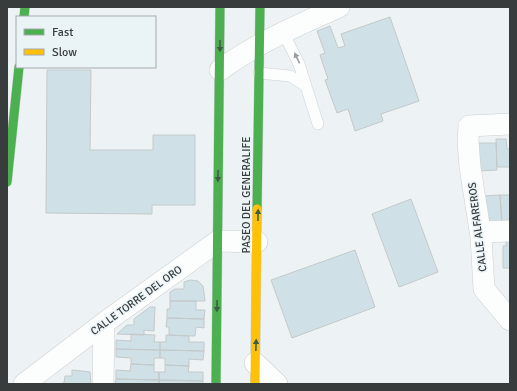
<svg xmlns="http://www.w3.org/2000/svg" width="517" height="391" viewBox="0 0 517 391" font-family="Signika,sans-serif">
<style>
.building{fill:#cfe1e6;stroke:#c4c9ca}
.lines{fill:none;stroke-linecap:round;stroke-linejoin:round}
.lane-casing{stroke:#cbd0d1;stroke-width:12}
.street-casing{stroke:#cbd0d1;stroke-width:22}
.fast-casing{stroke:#cbd0d1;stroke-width:10}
.slow-casing{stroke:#cbd0d1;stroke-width:10}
.lane{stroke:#fcfdfd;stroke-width:11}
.street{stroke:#fcfdfd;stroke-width:21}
.fast{stroke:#4caf50;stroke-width:9}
.slow{stroke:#ffc107;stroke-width:9}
.oneway{fill:#3e5e43}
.oneway2{fill:#9a9c9d}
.labels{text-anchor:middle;stroke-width:3;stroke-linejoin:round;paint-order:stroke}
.street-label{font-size:11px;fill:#383c3d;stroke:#eaf4f7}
</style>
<rect width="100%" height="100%" fill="#edf3f4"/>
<path class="building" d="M390 17 419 101 381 114 383 121 355 131 348 109 337 113 325 80 328 79 320 55 325 53 317 31 330 26 338 48 345 46 341 34Z
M47 70H91L90 150H153V135H195V205H152V214L46 213Z
M496 139H506L507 149H510V167H497Z
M478 143H496L497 170 479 171Z
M500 195H510V224H502Z
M500 195 502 224 489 223V218H485L484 196Z
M411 199 438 272 399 287 372 214Z
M506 241H510V268H503V246H506Z
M355 250 375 307 292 338 271 280Z
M190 280 198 281 203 286 205 301H170V292L175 289H184V282Z
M170 301H196V310H205L204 319 167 318V309H170Z
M150 307H155L154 331 144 330V335L117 334 127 325H134V319Z
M167 318 204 319V328L196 327 195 336 169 335V327H166Z
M131 334 155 335 154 342H160V350L116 349V340L131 341Z
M166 335 189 336V342H204V351L160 350V342H166Z
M116 349 160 350V358H154V365L131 364V358L116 357Z
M160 350 204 351 203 360 189 359V366L165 365V358H160Z
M131 364 154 365V372H159V380L116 379V370L130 371Z
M165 365 189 366 188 372H203V381L159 380V372H165Z
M72 370 90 372 91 384H59L64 383 65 376H72Z
M116 379 159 380V384H115Z
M159 380 203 381V384H159Z"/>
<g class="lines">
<g class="lane-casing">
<path id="lane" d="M283 32 299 64 318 124
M259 73 290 76 306 86"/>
</g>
<g class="street-casing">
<path id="street" d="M220 70C257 43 296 26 339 7
M510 124 469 126 468 141 470 167 481 237 484 289 510 320
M480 232 510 231
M255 363 277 384
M24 384 104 323 218 241 257 242
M103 384 104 323"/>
</g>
<g class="fast-casing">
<path id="fast" d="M24 17 25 7
M7 182 19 67
M257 209 260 7
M216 384 220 7"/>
</g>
<g class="slow-casing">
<path id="slow" d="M255 384 257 209"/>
</g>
<use href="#lane" class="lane"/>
<use href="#street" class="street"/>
<use href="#fast" class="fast"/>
<use href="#slow" class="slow"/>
</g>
<defs><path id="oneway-solid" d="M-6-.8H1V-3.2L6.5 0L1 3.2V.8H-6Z"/></defs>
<g class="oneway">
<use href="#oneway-solid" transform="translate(220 46) rotate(90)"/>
<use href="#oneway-solid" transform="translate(218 176) rotate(91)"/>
<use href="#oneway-solid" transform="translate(258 215) rotate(-89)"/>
<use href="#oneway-solid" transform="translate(217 306) rotate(91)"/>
<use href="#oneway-solid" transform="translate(256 345) rotate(-88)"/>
</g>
<use class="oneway2" href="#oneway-solid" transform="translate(297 58) rotate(-116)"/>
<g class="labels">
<g class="street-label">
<text transform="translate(246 195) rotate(-90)" y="4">PASEO DEL GENERALIFE</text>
<text transform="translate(477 227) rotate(-97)" y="4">CALLE ALFAREROS</text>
<text transform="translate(136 300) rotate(-36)" y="4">CALLE TORRE DEL ORO</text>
</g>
</g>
<rect width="517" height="391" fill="none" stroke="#383c3d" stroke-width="16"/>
<rect x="16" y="16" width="140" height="52" fill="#eaf4f7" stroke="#a3aaad"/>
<rect x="24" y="29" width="20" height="6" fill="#4caf50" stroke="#a3aaad"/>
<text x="52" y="36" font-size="12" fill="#383c3d">Fast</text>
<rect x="24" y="49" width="20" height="6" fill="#ffc107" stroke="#a3aaad"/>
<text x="52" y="56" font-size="12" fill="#383c3d">Slow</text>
</svg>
